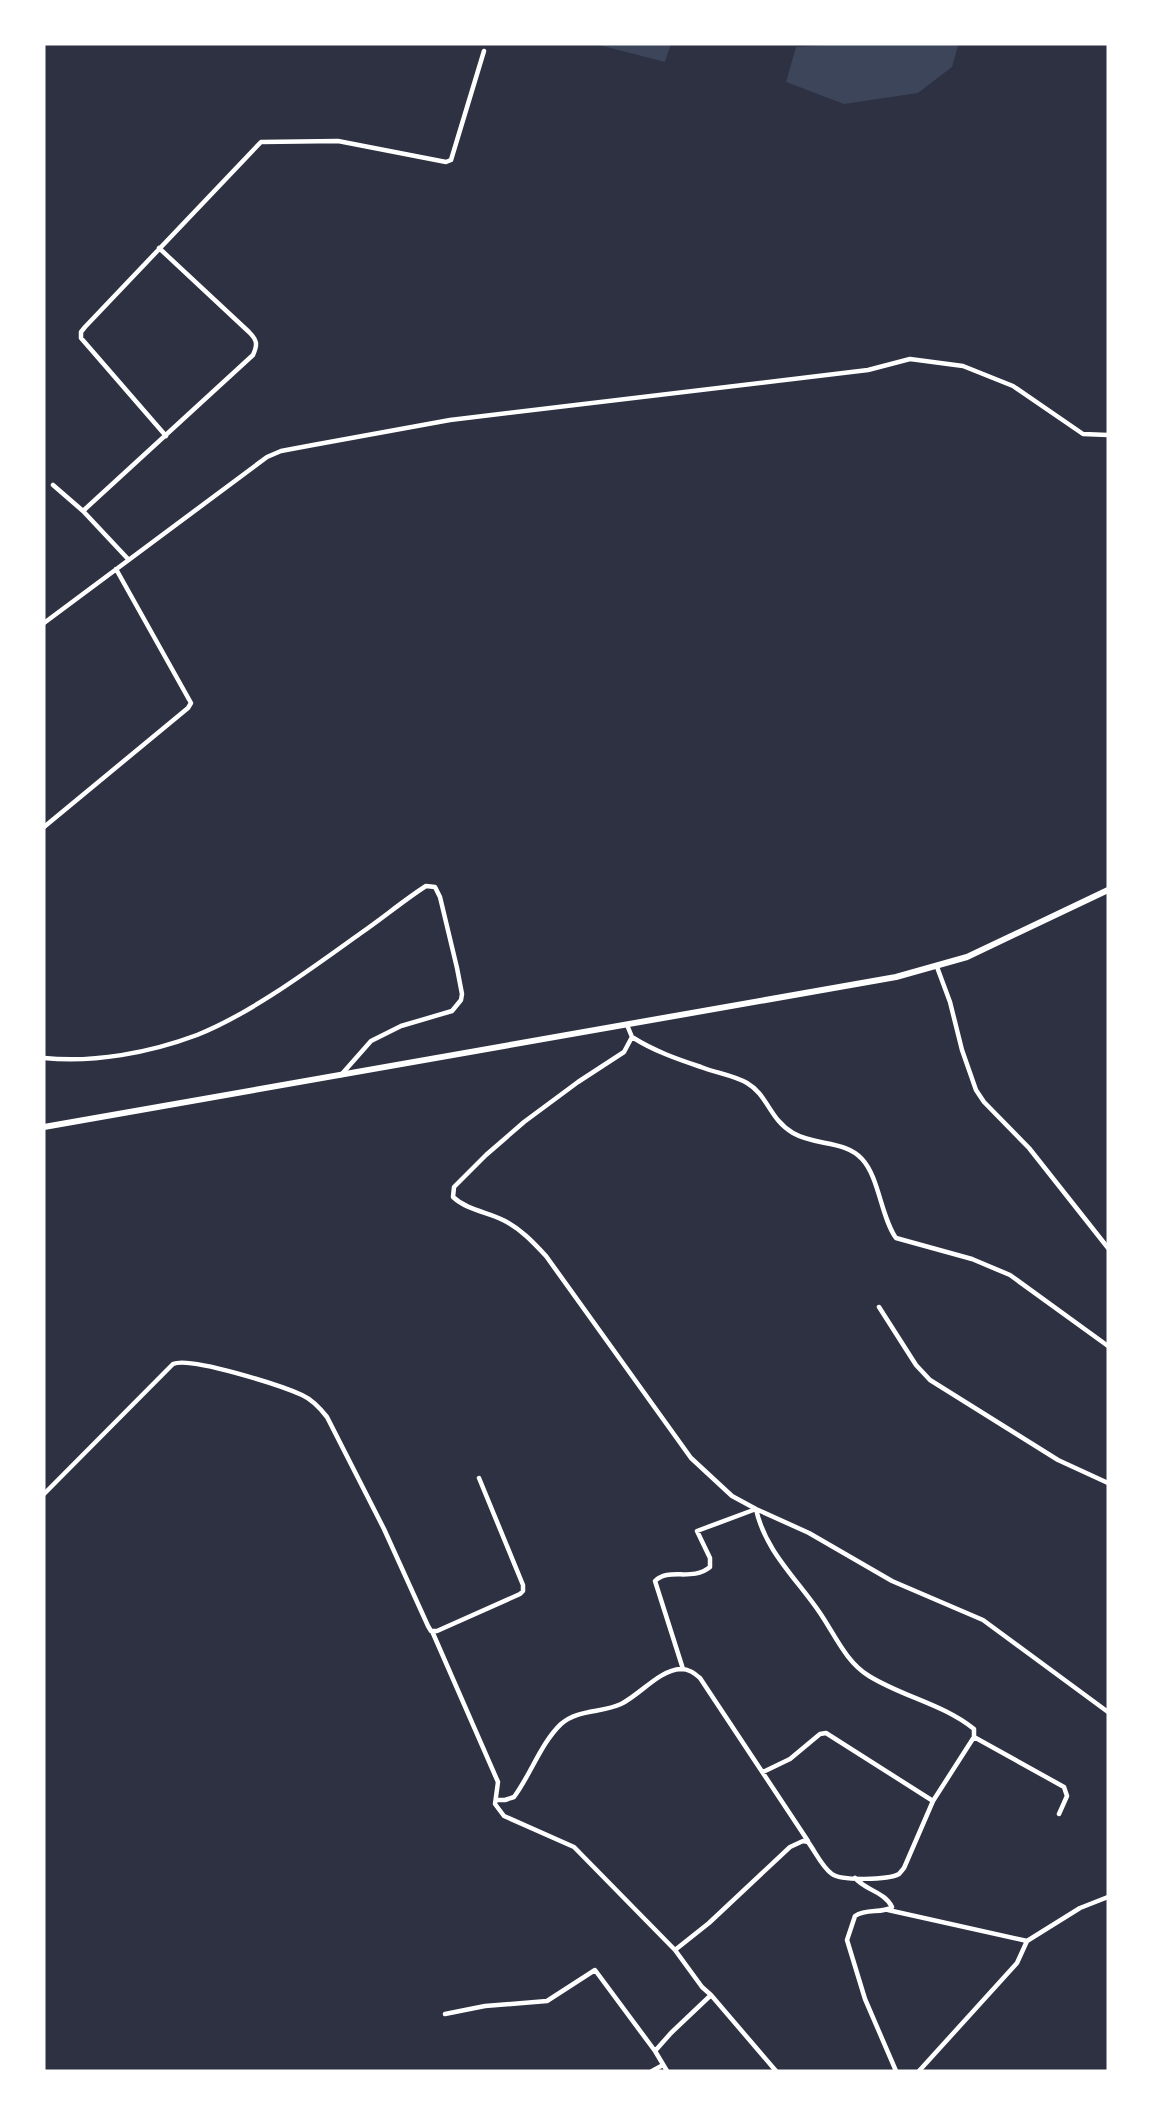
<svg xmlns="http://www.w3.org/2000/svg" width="1152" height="2115" viewBox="0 0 1152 2115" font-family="'DM Sans',sans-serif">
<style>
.green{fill:#3c4559}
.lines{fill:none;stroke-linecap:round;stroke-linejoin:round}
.minor{stroke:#fff;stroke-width:4.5}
.secondary{stroke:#fff;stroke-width:6}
</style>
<rect width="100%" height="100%" fill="#2d3142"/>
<path class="green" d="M595 44H671L665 62Z
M840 44H955L958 46 952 67 918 93 844 104 786 82 796 47Z"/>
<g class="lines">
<path class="minor" d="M166 436 81 338V332L85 327 261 142 338 141 446 162 451 160 484 51
M53 485 83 511 128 559
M83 511 253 355C258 344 257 340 249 332L159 248
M44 623 267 457 281 451 313 445 450 420 868 370 910 359 963 366 1013 386 1083 434 1108 435
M44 827 188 708 191 703 116 569
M937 967 950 1002 962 1050 976 1090 984 1102 1029 1148 1108 1248
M627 1025 632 1037 624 1052 578 1082 524 1122 486 1155 454 1187 453 1197C467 1210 487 1212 503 1220 521 1229 533 1242 546 1256L691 1458 732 1496 756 1509 809 1533 892 1581 983 1620 1108 1712
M632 1037C654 1051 677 1059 701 1067 716 1073 733 1075 747 1083 768 1095 769 1119 793 1133 815 1146 845 1140 862 1159 879 1177 881 1217 896 1238L972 1259 1010 1275 1108 1346
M44 1058C94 1063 149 1053 197 1035 252 1013 312 968 361 933 383 918 404 900 426 886L435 887 440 897 457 968 462 994 461 1000 452 1011 401 1026 371 1041 341 1075
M879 1307 916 1365 930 1380 1058 1460 1108 1483
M44 1494 173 1364C190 1356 282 1386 302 1395 313 1400 320 1408 327 1417L384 1529 428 1626 431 1631H437L520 1594 523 1591V1585L479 1478
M432 1631 498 1782 495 1804 504 1816 574 1847 675 1950
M974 1737 1064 1787 1067 1796 1059 1814
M763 1772 790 1759 820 1734 826 1733 933 1801
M496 1800H505L514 1797C531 1774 541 1743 561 1724 578 1709 602 1713 621 1704 641 1694 659 1670 681 1669 689 1669 694 1673 700 1678L808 1841
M855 1878C865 1890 885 1892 892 1907 881 1914 867 1908 855 1916L847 1940 865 1999 896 2071
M888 1910 1027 1941
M711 1995 776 2071
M445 2014 485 2006 547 2001 595 1970 655 2051 667 2071
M655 2051 671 2033 711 1995 702 1987 675 1950 709 1923 790 1847 803 1841 808 1842C815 1851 822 1867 832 1874 841 1881 888 1880 899 1874L904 1868 933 1801 974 1737V1729C943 1704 903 1697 869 1676 846 1662 835 1635 820 1613 797 1579 765 1551 756 1509L697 1531 710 1558V1567C692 1582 669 1567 655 1581L683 1669
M652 2071 663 2065
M919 2071 1017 1963 1027 1941 1080 1908 1108 1897"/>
<path class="secondary" d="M44 1127 896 977 967 957 1108 890"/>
</g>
<rect width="1152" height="2115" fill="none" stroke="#ffffff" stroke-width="91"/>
</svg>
